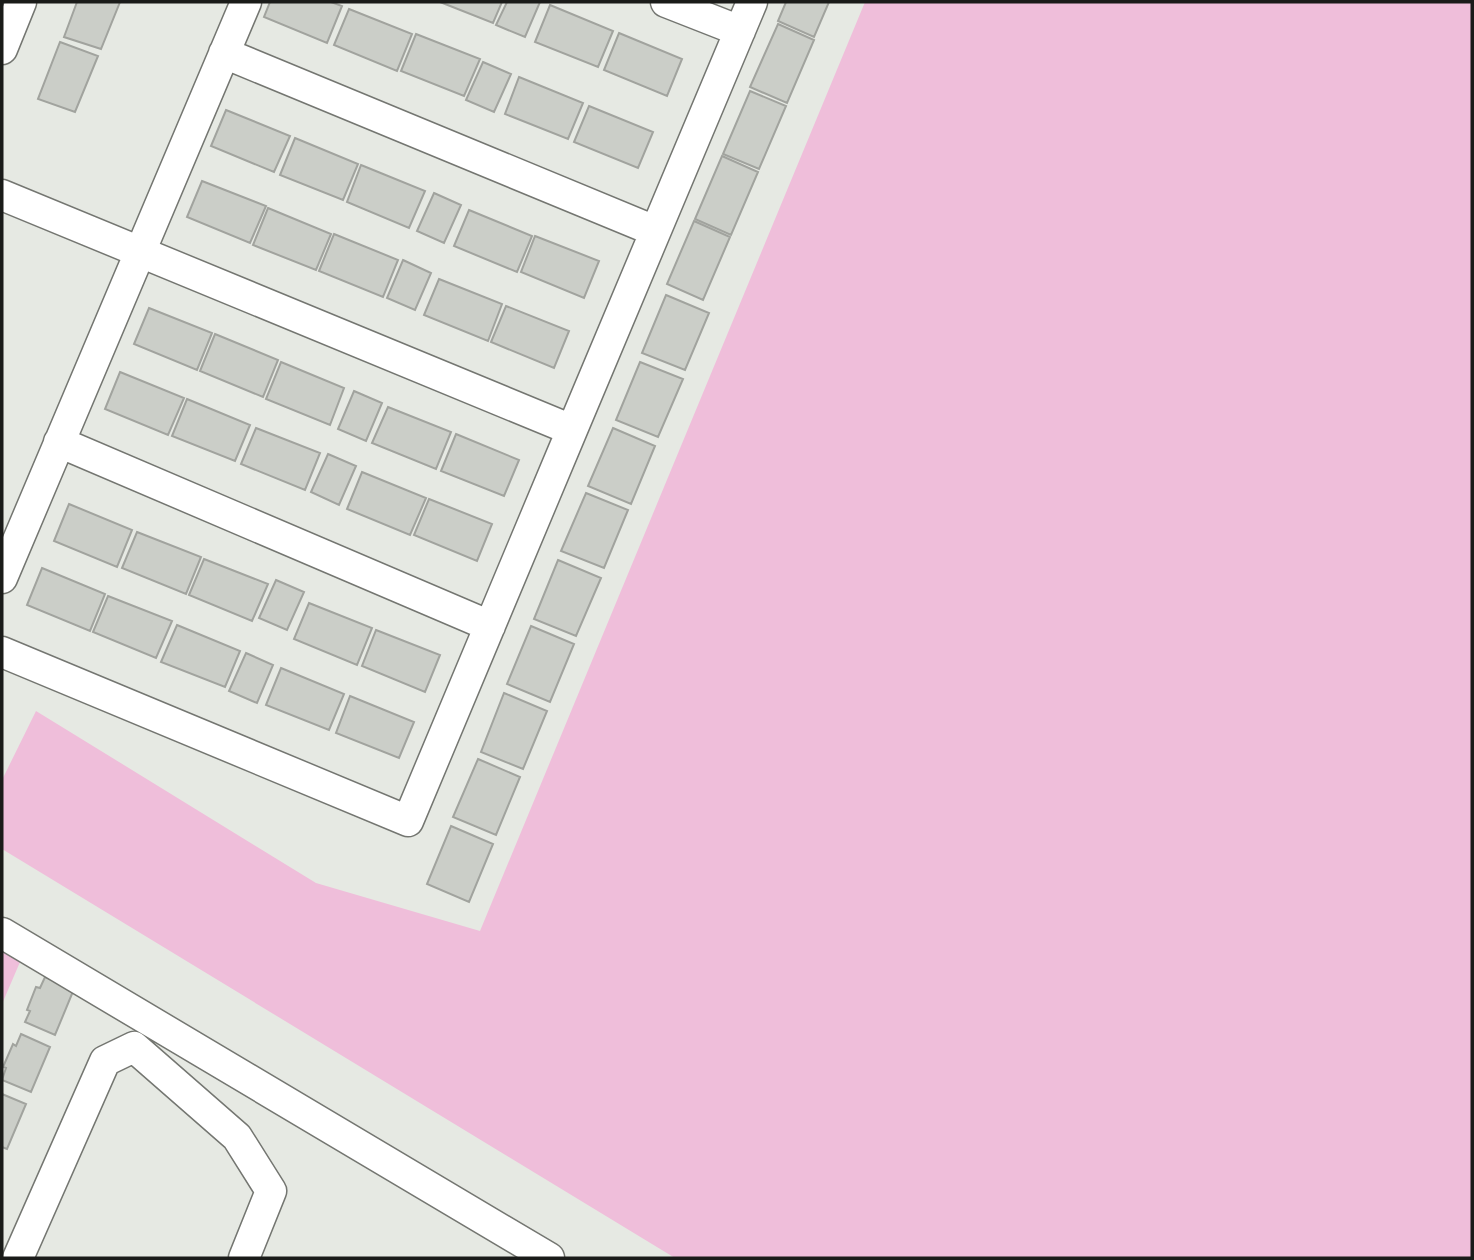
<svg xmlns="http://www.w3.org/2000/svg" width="1474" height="1260" viewBox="0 0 1474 1260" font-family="'Fira Sans Condensed',sans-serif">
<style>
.green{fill:#efbeda}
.building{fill:#cbcec8;stroke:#a1a39e;stroke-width:2}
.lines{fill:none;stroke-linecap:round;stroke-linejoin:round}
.minor-casing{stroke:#747671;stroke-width:33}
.minor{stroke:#fff;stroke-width:30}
</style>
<rect width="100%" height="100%" fill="#e6e9e3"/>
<path class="green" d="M865 2H1472V1258H675L2 849V780L36 711 316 883 480 931Z
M2 942 23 955 2 1004Z"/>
<path class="building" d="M77 2H120L101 49 64 37Z
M270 2H331L342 6 327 43 264 17Z
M440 2H502L493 23Z
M507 2H540L525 37 496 25Z
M786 2H829L814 37 778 21Z
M550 5 613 31 598 67 535 42Z
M349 9 412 34 397 71 334 45Z
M778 24 814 40 787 103 750 87Z
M619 33 682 59 667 96 604 70Z
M416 34 480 59 464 96 401 71Z
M60 42 98 56 75 112 38 99Z
M483 62 511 74 494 112 466 100Z
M519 77 583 103 568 139 505 114Z
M750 91 786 106 759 169 723 154Z
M589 106 653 132 638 168 574 142Z
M226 110 290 136 274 172 211 146Z
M295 138 358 164 343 200 280 175Z
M722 156 758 172 731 235 695 219Z
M361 165 425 191 409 228 347 202Z
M202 181 266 206 250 243 187 217Z
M434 193 461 205 444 243 417 231Z
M268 208 331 234 316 270 253 245Z
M469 210 532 236 517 272 454 246Z
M694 221 730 237 703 300 667 284Z
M334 234 398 260 383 297 319 271Z
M535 236 599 261 584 298 521 272Z
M403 260 431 273 415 310 387 298Z
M439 279 502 304 488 341 424 315Z
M666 295 709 313 685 370 642 353Z
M506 306 569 331 554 368 491 342Z
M149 308 212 333 197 370 134 344Z
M215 334 278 360 263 397 200 371Z
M281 362 344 388 330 425 266 399Z
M640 362 683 379 658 437 616 420Z
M120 372 184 398 168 435 105 409Z
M354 391 382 403 366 441 338 429Z
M187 399 250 425 235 461 172 436Z
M388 407 451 432 436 469 372 443Z
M256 428 320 453 305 490 241 464Z
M613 428 655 446 631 504 588 486Z
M456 434 519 460 504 496 441 471Z
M328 454 356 466 339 505 311 492Z
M362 472 426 498 410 535 347 509Z
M586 493 628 510 604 568 561 551Z
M429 499 492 524 477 561 414 535Z
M69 504 132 530 117 567 54 541Z
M137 532 201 557 186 594 122 568Z
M204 559 268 584 252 621 189 595Z
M558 560 601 578 576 636 534 619Z
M42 568 105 594 90 631 27 605Z
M276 580 304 592 287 630 259 618Z
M108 596 172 621 156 658 93 632Z
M309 603 372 628 357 665 294 639Z
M177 625 240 651 225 687 161 662Z
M531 626 574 644 550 702 507 684Z
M376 630 440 655 425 692 362 666Z
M246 653 273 665 257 703 229 691Z
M281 668 344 694 329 730 266 705Z
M504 693 547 711 523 769 481 752Z
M350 696 414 722 399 758 336 733Z
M478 759 520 777 496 835 453 817Z
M451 826 493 844 469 902 427 884Z
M45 977 74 989 55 1035 25 1022 30 1011 27 1010 36 987 40 988Z
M21 1034 50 1047 31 1092 2 1080 6 1068 3 1067 13 1044 16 1046Z
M2 1094 26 1104 7 1149 2 1147Z"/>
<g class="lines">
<g class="minor-casing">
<path id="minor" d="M666 2 740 31
M2 49 21 2
M224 53 655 231
M2 195 572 430 408 821 2 652
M572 430 752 2
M59 442 490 626
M2 578 246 2
M2 933 549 1258
M18 1258 105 1061 134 1047 237 1137 271 1191 244 1258"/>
</g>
<use href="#minor" class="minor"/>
</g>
<rect width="1474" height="1260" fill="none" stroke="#1a1b19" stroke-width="7"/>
</svg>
